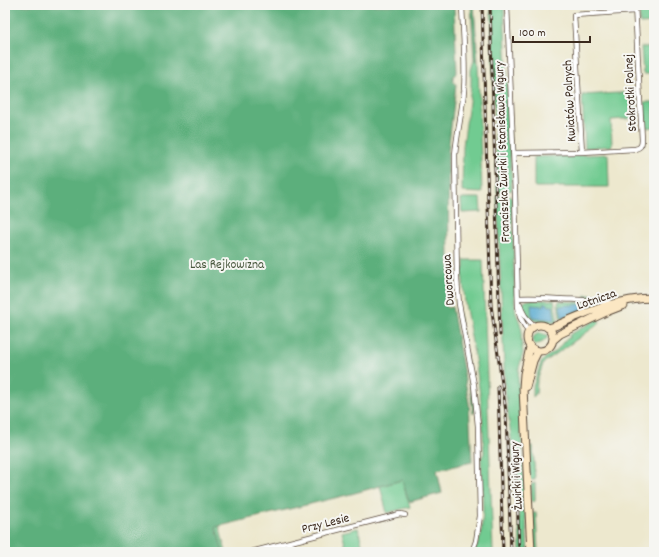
<svg xmlns="http://www.w3.org/2000/svg" width="659" height="557" viewBox="0 0 659 557" font-family="Dekko,sans-serif">
<style>
.green{fill:#71cb91;stroke:#567a58}
.forest{fill:#5caf7b;stroke:#4c6c4c}
.water{fill:#53a8cf;stroke:#476976}
.lines{fill:none;stroke-linecap:round;stroke-linejoin:round}
.street-casing{stroke:#564638;stroke-width:6}
.secondary-casing{stroke:#564638;stroke-width:9}
.street{stroke:#fff;stroke-width:4.5}
.secondary{stroke:#fbe7c3;stroke-width:7}
.rail-casing{stroke:#3b2a1e;stroke-width:3}
.rail{stroke:#f6f6f2;stroke-width:1.5;stroke-dasharray:4.5;stroke-linecap:butt}
.labels{text-anchor:middle;stroke-width:4;stroke-linejoin:round;paint-order:stroke}
.street-label{font-size:13px;fill:#3b2a1e;stroke:#f6f6f2}
.park-label{font-size:13px;fill:#4b5a40;stroke:#f6f6f2}
</style>
<rect width="100%" height="100%" fill="#f6f6f2"/>
<filter id="ink" filterUnits="userSpaceOnUse"><feTurbulence type="fractalNoise" baseFrequency=".025" numOctaves="2"/><feDisplacementMap in="SourceGraphic" scale="8" xChannelSelector="R" yChannelSelector="G"/><feConvolveMatrix kernelMatrix="1 2 1 2 8 2 1 2 1" color-interpolation-filters="sRGB"/></filter>
<filter id="wash" filterUnits="userSpaceOnUse"><feTurbulence type="fractalNoise" baseFrequency=".012" numOctaves="4" result="noise"/><feDisplacementMap in="SourceGraphic" scale="16" xChannelSelector="R" yChannelSelector="G"/><feGaussianBlur stdDeviation="0.9" result="paint"/><feColorMatrix in="noise" values="0 0 0 0 0 0 0 0 0 0 0 0 0 0 0 0 0 1.4 0 .05"/><feComposite in="paint" operator="in"/></filter>
<g filter="url(#wash)">
<rect width="100%" height="100%" fill="#ede8ce"/>
<path class="green" d="M491 5H504L512 190 509 191 497 193Z
M639 5H654V23L640 24Z
M641 47H654V74H643Z
M474 60 478 63 482 193 462 192 463 146 471 87V70Z
M636 92 637 118 611 120 612 146 585 148 582 95Z
M644 102H654V127L646 128Z
M608 154 609 187H534V157Z
M509 195 512 197 515 307 516 313 520 323 522 331 521 339 523 353 519 368 518 379 528 552H520L518 492 505 390 497 196Z
M463 198H480L481 212 462 213 461 199Z
M464 260H483L493 552H474L481 536 483 510 481 459 484 453 482 410 476 365 465 303 462 269H464Z
M586 295 626 296 625 298 611 301 585 297Z
M528 300H554L558 322C557 322 552 323 551 323 546 324 533 321 529 318 525 315 524 310 522 306L524 302Z
M559 301 605 304 562 320 560 318 558 304Z
M456 308 458 311 470 376 475 411 473 414 469 376Z
M598 319 600 323 546 361 543 364 537 381 536 394 533 397V386L541 363 546 357 553 353 556 351 564 341 570 337 569 335Z
M540 333 547 335V338L543 342 535 345 533 341V337L537 334Z
M530 446H533L535 480H532L530 479 528 448Z
M402 480 410 507 387 513 380 486Z
M535 483V501L532 502 531 500V485L532 484Z
M533 513H536L538 552H534L532 515Z
M219 526 226 552H223L216 527Z
M358 528 364 552H347L342 532Z"/>
<path class="forest" d="M5 5H454L457 73 453 76V81L456 85 448 152V166L449 263 451 301 446 302 447 308 452 307 469 403 472 462 437 470 442 493 409 502 402 480 351 494 216 527 223 552H5Z
M471 5H474L478 63 474 60Z"/>
<path class="water" d="M544 303 548 304 549 306H553L555 320 532 317 531 305 543 306Z
M586 304 587 308 562 317 560 306Z"/>
</g>
<g filter="url(#ink)">
<g class="lines">
<g class="street-casing">
<path id="street" d="M462 5C463 33 466 63 464 91 462 112 457 133 455 155L457 280 459 304 474 385 478 426 480 516 476 541 472 552
M507 5 515 193 518 306 520 317 528 332
M582 152 574 15 635 11
M513 153 582 152 635 149C640 148 642 146 642 140L635 5
M518 298C532 297 545 298 559 299 577 300 594 300 612 303
M520 304C522 314 527 320 535 326
M292 542 294 552
M251 552 400 514 405 515"/>
</g>
<g class="secondary-casing">
<path id="secondary" d="M527 338a13 13 0 1 1 26 0a13 13 0 1 1-26 0Z
M548 328 555 326C587 312 619 298 654 298
M553 340 560 334 606 312 624 305
M530 347 524 374 523 388 531 552
M526 387 533 361 538 351"/>
</g>
<use href="#street" class="street"/>
<use href="#secondary" class="secondary"/>
<g class="rail-casing">
<path id="rail" d="M482 5 491 305 506 412 511 552
M490 5 500 335
M498 386 503 552
M513 457 517 487 519 552"/>
</g>
<use href="#rail" class="rail"/>
</g>
</g>
<g class="labels">
<g class="street-label">
<text transform="translate(629 93) rotate(-93)" y="5">Stokrotki Polnej</text>
<text transform="translate(568 101) rotate(-93)" y="5">Kwiatów Polnych</text>
<text transform="translate(501 152) rotate(-92)" y="5">Franciszka Żwirki i Stanisława Wigury</text>
<text transform="translate(447 280) rotate(-94)" y="5">Dworcowa</text>
<text transform="translate(596 298) rotate(-19)" y="5">Lotnicza</text>
<text transform="translate(515 476) rotate(-93)" y="5">Żwirki i Wigury</text>
<text transform="translate(325 522) rotate(-14)" y="5">Przy Lesie</text>
</g>
<g class="park-label">
<text x="227" y="268">Las Rejkowizna</text>
</g>
</g>
<rect width="659" height="557" fill="none" stroke="#f6f6f2" stroke-width="20"/>
<path d="M513 36v6h77v-6" fill="none" stroke="#3b2a1e" stroke-width="2"/>
<text x="519" y="36" font-size="12" fill="#3b2a1e" stroke="#f6f6f2" stroke-width="3" paint-order="stroke">100 m</text>
</svg>
